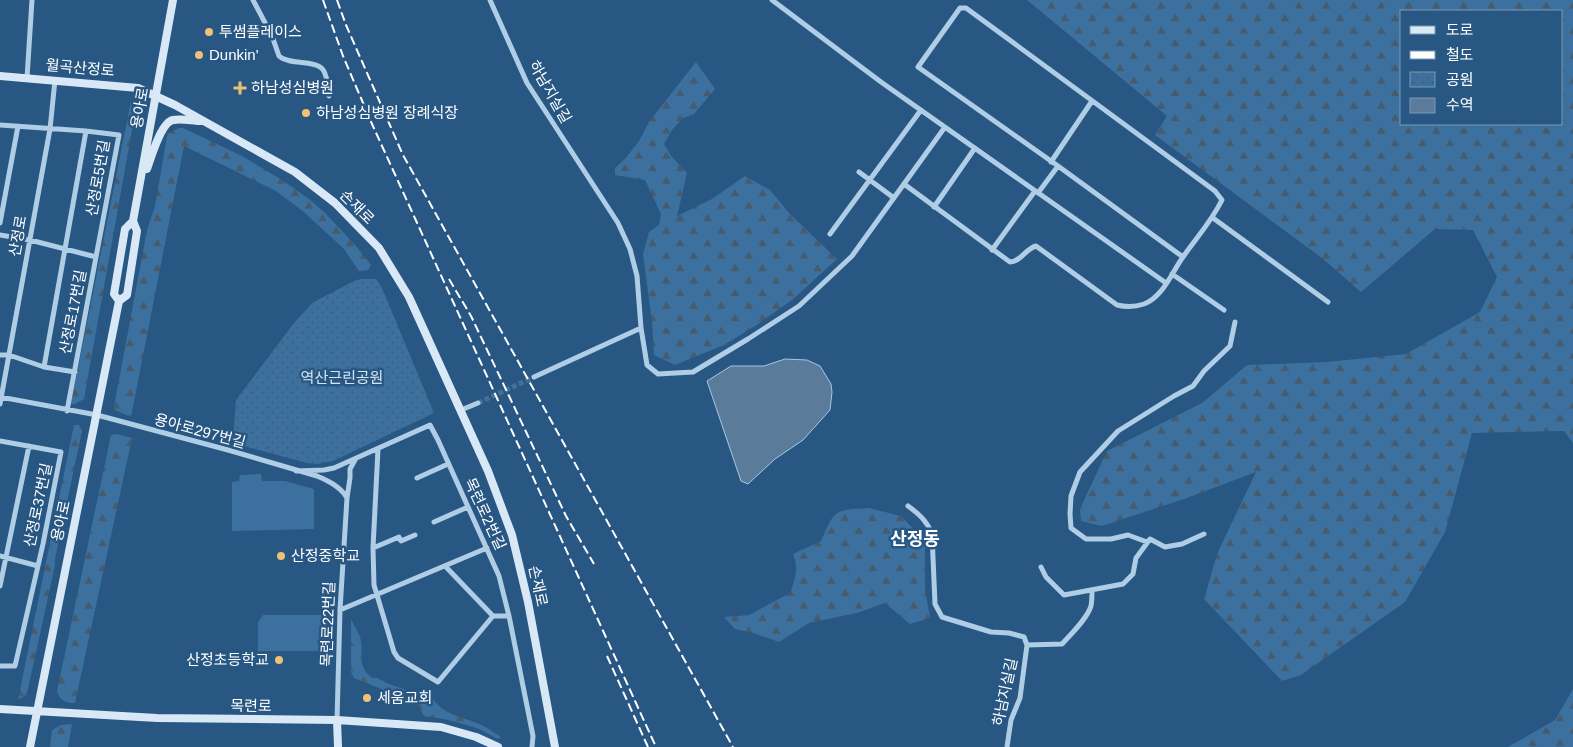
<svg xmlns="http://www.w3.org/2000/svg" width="1573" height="747" viewBox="0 0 1573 747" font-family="Arial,'Noto Sans KR',sans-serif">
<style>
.grass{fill:#3c719f}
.forest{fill:url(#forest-firs);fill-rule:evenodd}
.park{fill:url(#park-dots)}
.water{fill:#5a7b99;stroke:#a4c9e7}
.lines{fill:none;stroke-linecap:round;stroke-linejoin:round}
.street-tunnel{stroke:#477095;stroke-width:5;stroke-dasharray:5 2.5;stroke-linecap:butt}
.street{stroke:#b0cde6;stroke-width:5}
.secondary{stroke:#d9e8f6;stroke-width:8}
.rail{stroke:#fff;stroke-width:2;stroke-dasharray:9 4;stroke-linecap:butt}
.poi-dot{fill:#eec175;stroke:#275782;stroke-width:2}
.labels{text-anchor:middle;stroke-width:5;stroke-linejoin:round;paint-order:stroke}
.poi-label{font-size:15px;fill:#fff;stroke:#275782;text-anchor:start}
.street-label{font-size:15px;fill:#fff;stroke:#275782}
.park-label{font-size:15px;fill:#d3e5f5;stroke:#275782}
.quarter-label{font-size:18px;font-weight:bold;fill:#fff;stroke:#275782}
</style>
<defs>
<pattern id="forest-firs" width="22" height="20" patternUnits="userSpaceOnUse" patternTransform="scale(1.25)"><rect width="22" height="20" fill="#3c719f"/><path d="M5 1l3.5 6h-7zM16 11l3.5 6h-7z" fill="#465b6d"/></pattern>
<pattern id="park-dots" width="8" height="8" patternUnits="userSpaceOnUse" patternTransform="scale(1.25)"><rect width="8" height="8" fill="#3c719f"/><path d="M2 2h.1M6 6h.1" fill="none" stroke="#465b6d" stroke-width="1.8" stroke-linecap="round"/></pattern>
</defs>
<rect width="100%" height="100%" fill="#275782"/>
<path class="grass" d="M261 474 262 481H285L314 489V529L232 531V482L239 481 240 475Z
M263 615H327L329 617 328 651H258V622Z"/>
<path class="forest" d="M1027 0H1573V443L1564 431 1472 433 1445 532 1405 602 1301 675 1282 681 1204 599 1217 554 1256 472 1184 499 1102 526 1081 521 1080 509 1107 451 1202 403 1247 365 1327 362 1406 354 1480 312 1497 277 1473 230 1435 229 1361 292 1322 258 1155 135 1167 116ZM1402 11H1562V124H1402Z
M696 62 715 89 694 114 683 118 672 130 664 144 672 157 687 173 677 216 712 199 745 176 770 190 790 214 837 259 792 300 755 326 724 345 675 365 654 355 652 322 643 254 649 232 659 225 661 214 645 180 615 175V168L625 159 639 141 649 122Z
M131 101 135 113 84 399 75 404H71Z
M179 128H183L242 156 282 180 309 199 324 212 356 246 371 265 368 270 359 271 344 249 304 212 276 191 184 146 131 417 115 410 114 407 147 230 155 206 167 136 168 133Z
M74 425H79L82 431 55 559V565L28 689 26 695 18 700Z
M117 434 132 438 75 703C65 703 60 701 57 691L111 435Z
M869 508 901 516 918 534 925 545V590L930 618 910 624 885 603 857 613 809 623 779 642 753 633 735 629 724 617 749 615 790 593C795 580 799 568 793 554L821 541C835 509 834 510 869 508Z
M351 619C353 624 358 631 360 637 365 655 355 664 372 678H377L389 684 433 699C443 714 461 717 477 723 485 726 493 732 501 737L498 739 479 729 460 723 444 719 424 716 420 708 414 702 354 678 351 672Z
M1573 689V747H1508L1555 720Z
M72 724 68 747H50L52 730 61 725Z"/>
<path class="park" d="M361 279H376L382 288 434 413 333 461 317 464 307 463 233 443 236 400 294 323 312 303 354 281Z"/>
<path class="water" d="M785 359 807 360 820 366 831 384 832 392 830 410 803 440 775 459 748 484 741 481 707 381 731 366H764Z"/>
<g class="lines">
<path class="street-tunnel" d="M478 403 534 377"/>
<path class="street" d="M253 0 272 36 279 56C289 65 312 60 320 67 324 69 325 73 326 77 329 84 331 88 329 96
M490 0 527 83 618 223 630 249 637 276 641 328 647 365 658 374 693 372 748 339 799 306 852 256 945 127
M772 0 881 82 1166 283
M27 78 32 0
M0 125 86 131 119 135 67 411
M1051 162 1092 101
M1058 166 1183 257
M859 172 894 198
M904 184 1010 262C1022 261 1025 249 1036 246L1117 305C1125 307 1135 307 1144 304 1163 297 1172 272 1183 257 1197 237 1211 222 1222 200L1215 191 966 8H960L918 67 1058 166 1038 193
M934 207 975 148
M1213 218 1328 302
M0 223 18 126
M830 234 921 110
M0 235 30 240 96 257
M992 250 1035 191
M1172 274 1224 310
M0 355H9L44 367 75 372
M44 367 86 131
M534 377 641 328
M0 397 97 415 228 450 317 476C329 481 341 487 347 498
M0 404 50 129 55 80
M461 410 478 403
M0 441 61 452 43 544 15 666H0
M378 449 373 548 374 585 394 652 398 658 438 682 493 616
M296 471 324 470 334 468 430 425 438 440 499 576 509 616 533 736 532 747
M417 478 448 464
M908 506C919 514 927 521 932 534L935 604 942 617 991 632 1009 633 1024 637 1027 645 1020 698 1011 720 1007 747
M434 522 468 507
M1147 542 1128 535 1111 539H1086L1071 528 1070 514 1071 496 1080 472 1118 431 1174 396 1193 386 1204 371 1230 346 1235 322
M373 548 399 537 401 541 415 535
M0 556 38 566
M446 567 493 616
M1041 567 1046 577 1064 595 1123 584 1133 574 1136 558 1150 539 1165 547 1182 544 1204 534
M0 586 29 446
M340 610 487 548
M493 616H509
M1027 645 1062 644C1071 634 1087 619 1091 606 1092 601 1092 595 1092 590
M337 720 340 610 347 498 350 478V469L355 460"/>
<path class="secondary" d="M0 76 138 88 175 105 295 172 335 203 379 248 409 297 488 471 512 535 528 602 555 747
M147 169C151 158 161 122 173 120 181 118 193 121 202 121
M119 301 114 294 125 229 133 221
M0 709 157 718 337 720 441 727 476 737 498 747
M337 720 338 747
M30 747 119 301 127 295 137 231 133 221 173 0"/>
<path class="rail" d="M323 0 343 56 372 124 656 747
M337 0 346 25 403 155 733 747
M449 279 471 316 566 516 594 564
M607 656 648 747"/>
</g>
<g class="poi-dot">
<circle cx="209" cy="32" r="5"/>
<circle cx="199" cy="55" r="5"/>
<path d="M237.5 80.5h5v5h5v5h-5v5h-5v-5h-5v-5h5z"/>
<circle cx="306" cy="113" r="5"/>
<circle cx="281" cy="556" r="5"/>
<circle cx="279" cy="660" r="5"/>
<circle cx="367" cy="698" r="5"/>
</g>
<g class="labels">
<g class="poi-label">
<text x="219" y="37">투썸플레이스</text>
<text x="209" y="60">Dunkin'</text>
<text x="251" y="93">하남성심병원</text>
<text x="316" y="118">하남성심병원 장례식장</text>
<text x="291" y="561">산정중학교</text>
<text x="269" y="665" text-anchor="end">산정초등학교</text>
<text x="377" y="703">세움교회</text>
</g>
<g class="street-label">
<text transform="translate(80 68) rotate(5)" y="5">월곡산정로</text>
<text transform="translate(550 92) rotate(60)" y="5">하남지실길</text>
<text transform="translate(140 108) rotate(-80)" y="5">용아로</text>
<text transform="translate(98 178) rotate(-80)" y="5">산정로5번길</text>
<text transform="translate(357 207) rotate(45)" y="5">손재로</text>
<text transform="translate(18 236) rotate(-80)" y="5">산정로</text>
<text transform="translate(73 312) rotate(-79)" y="5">산정로17번길</text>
<text transform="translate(200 431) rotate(15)" y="5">용아로297번길</text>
<text transform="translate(38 505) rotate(-78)" y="5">산정로37번길</text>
<text transform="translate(485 514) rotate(65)" y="5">목련로2번길</text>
<text transform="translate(61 521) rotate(-78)" y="5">용아로</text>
<text transform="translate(538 586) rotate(78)" y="5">손재로</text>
<text transform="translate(328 624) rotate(-88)" y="5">목련로22번길</text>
<text transform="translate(1005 692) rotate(-78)" y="5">하남지실길</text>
<text transform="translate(251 706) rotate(1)" y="5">목련로</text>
</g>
<g class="park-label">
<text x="342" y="383">역산근린공원</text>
</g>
<g class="quarter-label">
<text x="915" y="545">산정동</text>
</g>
</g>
<rect x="1400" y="10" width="162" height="115" fill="#275782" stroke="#7d9ab4"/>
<rect x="1410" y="26" width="25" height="8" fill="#d9e8f6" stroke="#7d9ab4"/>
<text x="1446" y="35" font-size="15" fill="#ffffff">도로</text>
<rect x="1410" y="51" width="25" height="8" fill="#ffffff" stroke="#7d9ab4"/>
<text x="1446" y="60" font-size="15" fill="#ffffff">철도</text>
<rect x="1410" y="72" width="25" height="15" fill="url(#park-dots)" stroke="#7d9ab4"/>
<text x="1446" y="85" font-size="15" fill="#ffffff">공원</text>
<rect x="1410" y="98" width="25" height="15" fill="#5a7b99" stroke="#7d9ab4"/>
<text x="1446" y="110" font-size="15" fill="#ffffff">수역</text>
</svg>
